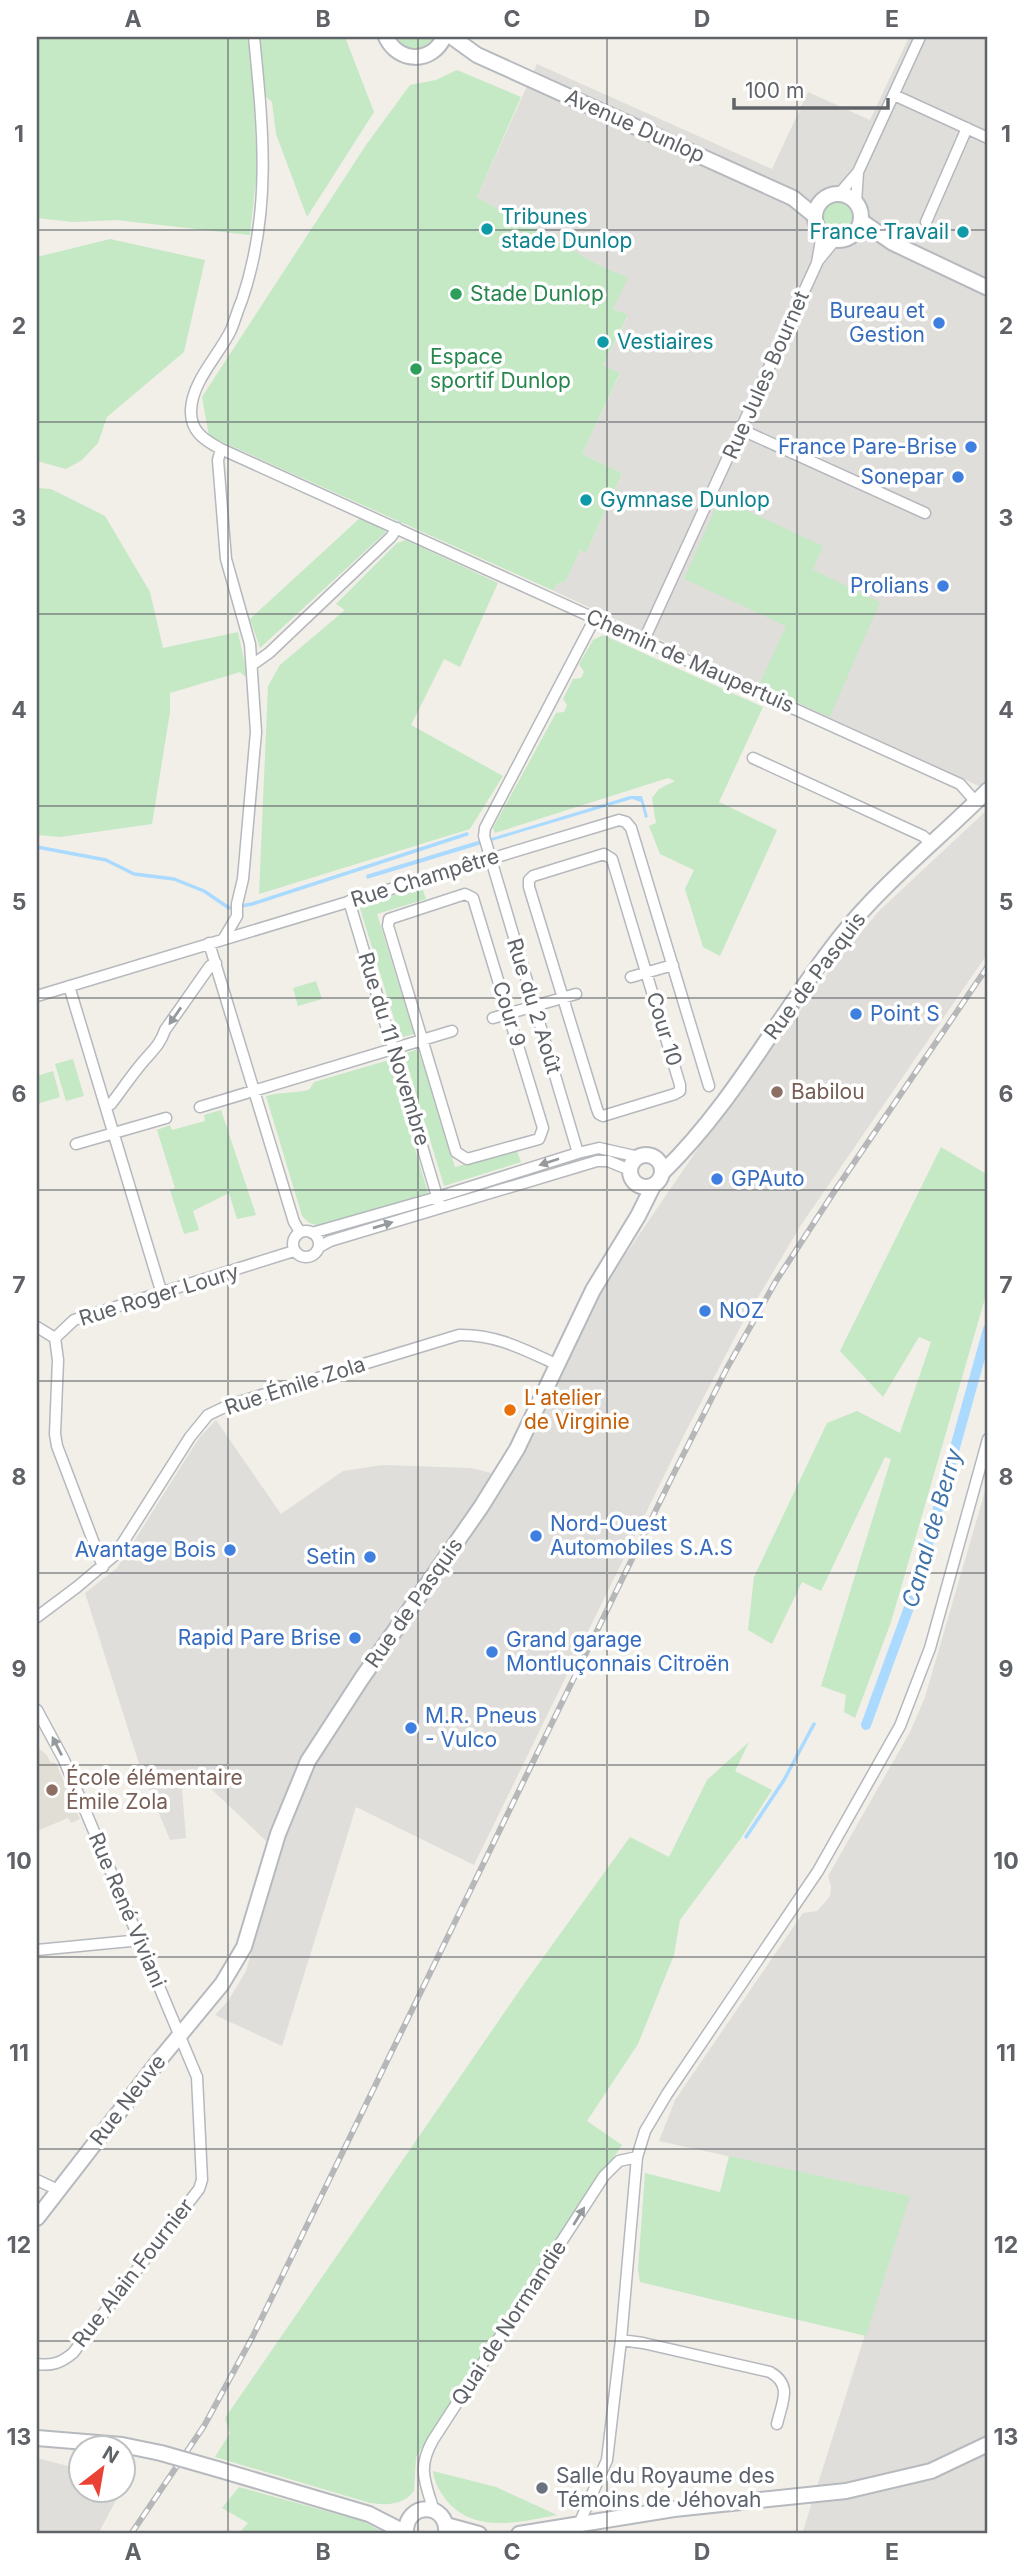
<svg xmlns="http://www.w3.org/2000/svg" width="1025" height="2571" viewBox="0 0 1025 2571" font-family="Inter,sans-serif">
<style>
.industrial{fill:#e0deda}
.education{fill:#e1ded6}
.green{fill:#c5e8c5}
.water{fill:#aadaff}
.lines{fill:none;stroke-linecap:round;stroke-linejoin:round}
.stream{stroke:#aadaff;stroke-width:3.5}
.canal{stroke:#aadaff;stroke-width:10}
.street-casing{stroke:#b5b8bc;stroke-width:13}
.secondary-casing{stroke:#b6babf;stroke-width:18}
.street{stroke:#fff;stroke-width:10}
.secondary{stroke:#fff;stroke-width:14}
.rail-casing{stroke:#b6b7b8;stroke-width:6}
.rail{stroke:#fff;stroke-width:3.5;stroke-dasharray:10;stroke-linecap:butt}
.secondary-bridge-casing{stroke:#b6babf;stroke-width:18;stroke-linecap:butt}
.secondary-bridge{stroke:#fff;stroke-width:14}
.oneway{fill:#979a9d}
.grid{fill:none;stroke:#5f6368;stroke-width:2;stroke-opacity:0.55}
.culture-dot{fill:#0f9aa8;stroke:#fff;stroke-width:2.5}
.leisure-dot{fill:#2e9e5b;stroke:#fff;stroke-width:2.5}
.shop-dot{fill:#3f7fe0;stroke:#fff;stroke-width:2.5}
.education-dot{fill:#8d6e63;stroke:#fff;stroke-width:2.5}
.food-dot{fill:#e8710a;stroke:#fff;stroke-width:2.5}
.worship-dot{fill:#6b7280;stroke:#fff;stroke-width:2.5}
.labels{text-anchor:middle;stroke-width:7;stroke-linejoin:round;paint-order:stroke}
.street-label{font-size:21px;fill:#5f6368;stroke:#fff}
.culture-label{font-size:21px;fill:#0d838f;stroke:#fff;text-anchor:start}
.leisure-label{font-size:21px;fill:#27864d;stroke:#fff;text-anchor:start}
.shop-label{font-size:21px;fill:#366cbe;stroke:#fff;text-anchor:end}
.education-label{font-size:21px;fill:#785e54;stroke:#fff;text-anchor:start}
.food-label{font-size:21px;fill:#c56008;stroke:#fff;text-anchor:start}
.worship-label{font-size:21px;fill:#5b616d;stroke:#fff;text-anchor:start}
.water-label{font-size:23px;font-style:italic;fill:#4174aa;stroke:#fff}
.neatline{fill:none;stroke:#5f6368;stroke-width:2.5}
.grid-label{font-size:23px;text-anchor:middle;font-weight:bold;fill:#5f6368}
</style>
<rect width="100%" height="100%" fill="#f1efe8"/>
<path class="industrial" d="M909 37H988V779L981 787 554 591 557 584 566 581 580 550 586 553 622 473 582 454 620 374 603 365 628 316 613 309 627 278 599 265 477 197 537 64 772 169 808 92 870 120Z
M988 809V953L801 1225 741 1326 686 1431 474 1865 356 1807 282 2046 215 2015 228 2001 246 1971 280 1854 190 1769 181 1777 186 1838 170 1840 141 1770 85 1593 117 1568 199 1438 216 1420 281 1514 343 1471 382 1465 471 1468 508 1477 561 1377 606 1283 699 1147 840 957 880 910Z
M988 1481V2534H802L909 2196 659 2141 675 2100 803 1913 817 1911 830 1896 831 1886 828 1876 910 1732 925 1697Z
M37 2458 80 2469V2490L121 2491 98 2534H37Z"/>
<path class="education" d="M37 1736 38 1748 47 1755 50 1762 56 1763 80 1819 71 1823 68 1818 37 1831Z"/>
<path class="green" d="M37 37H345L374 112 307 217 276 134 272 102 253 86 257 169 250 235 116 220 73 222 37 218Z
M395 37H435C424 53 406 53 395 37Z
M457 70 521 97 477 197 599 265 628 278 613 309 628 315 603 365 620 373 582 454 622 473 586 553 580 550 566 581 557 584 554 591 209 436 202 397 366 145 410 85 436 80Z
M822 217a15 15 0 1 1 30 0a15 15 0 1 1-30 0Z
M110 239 205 260 184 352 107 417 98 443 82 460 66 469 37 461V257Z
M37 488 51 489 105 516 150 592 163 648 238 632 248 679 240 672 170 693V712L152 824 60 837 37 835Z
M720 498 823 546 813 570 880 602 830 717 759 685 786 626 684 579Z
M360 518 387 531 260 648 250 619Z
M406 540 498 583 460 667 444 659 411 725 503 776 470 829 259 894 268 686 280 665 345 610 336 604 397 543Z
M603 635 763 707 719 802 777 830 720 956 703 947 685 889 694 870 660 854 649 826 656 823 652 798 659 789 675 781 668 778 495 833 493 828 556 713 564 712 567 705 563 699 573 679 581 678 584 672 579 664 593 640Z
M422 887 426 899 377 914 414 1034 400 1038 359 905Z
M316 981 322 999 298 1006 293 988Z
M418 1049 455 1167 517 1151 521 1162 444 1186 404 1054Z
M73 1059 84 1096 66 1101 55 1064Z
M389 1060 428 1193 325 1225C314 1226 309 1224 302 1216L266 1096C280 1092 294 1093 309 1090L314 1082Z
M53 1071 60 1097 37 1104V1076Z
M221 1110 256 1215 237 1219 229 1193 193 1211 199 1230 184 1234 170 1190 175 1188 157 1130 170 1125 172 1130 205 1121 204 1115Z
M941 1147 988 1175V1288L891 1622 855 1718 844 1712 846 1695 821 1686 891 1459 885 1457 821 1591 802 1582 772 1644 748 1630 754 1577 827 1423 857 1411 900 1433 931 1342 919 1337 883 1397 840 1351Z
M749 1742 735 1771 772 1790 741 1838 680 1920 674 1955 638 2044 587 2121 622 2145 416 2457 414 2491C402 2506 386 2505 370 2503L215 2457 230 2433 225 2418 524 1984 630 1837 669 1857 707 1780Z
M729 2156 910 2196 866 2336 640 2282 638 2269 645 2173 720 2192Z
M433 2471 496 2487 557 2515C520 2522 475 2534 447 2501 440 2492 434 2482 433 2471Z
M239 2487 362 2521 387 2534H245L240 2532 248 2523 222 2508Z"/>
<path class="water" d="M630 796H642L648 817 645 818 641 802 632 799 488 842V839Z
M481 840 482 844 367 879 366 875Z"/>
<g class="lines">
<path class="stream" d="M37 847 106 860 134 874 174 879 204 891 229 908 252 904 467 834
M746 1837 784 1780 814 1724"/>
<path class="canal" d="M866 1725 915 1591 988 1329"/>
<g class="street-casing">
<path id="street" d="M254 37C263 128 272 211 242 300 238 309 235 320 231 330 219 355 192 381 191 410 190 431 204 440 221 449L960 784 976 802
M894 95 988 138
M839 194 858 172 920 37
M856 203 858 172
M926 222 967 128
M817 262 835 240
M742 430 925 513
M221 449 218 460 226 559 250 644 256 732 243 879 237 904V916L224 938
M644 640 817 263 822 234
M252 665 269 653 391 537 397 528
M753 758 923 836 932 844
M604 854 612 859 680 1085V1091L675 1094 603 1116 599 1114 597 1109 529 887V880L533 876Z
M465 894 473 898 543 1128 539 1139 467 1159 456 1152 388 926 389 919Z
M349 901 439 1203
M209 943 294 1222 300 1232
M631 977 673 965
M69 986 162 1294
M37 996 619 820 626 822 631 828 709 1086
M493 1018 576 994
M106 1107 111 1104C121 1091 131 1076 142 1063 152 1051 160 1045 165 1030L210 966 216 963
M200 1107 452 1031
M76 1144 166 1118
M578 1153 484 836 485 828 595 618
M293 1244a13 13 0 1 1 26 0a13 13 0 1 1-26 0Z
M312 1233 438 1197 578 1153 599 1148 639 1157
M319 1247 330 1241 597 1161H608L630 1170
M37 1327 55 1338
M103 1567 57 1446 55 1434 58 1360 55 1338 74 1320 294 1251
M37 1617 77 1587 115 1555 190 1437 208 1415 229 1405 459 1335C496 1334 525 1350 558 1365
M37 1710 64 1760 197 2077 202 2180 199 2189 73 2353C61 2363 52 2366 37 2364
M37 1950 141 1940
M37 2180 58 2190
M621 2340 643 2343 770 2372C793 2385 782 2402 777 2424
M434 2511C425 2482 417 2468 433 2440L604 2176 619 2161 637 2157
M579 2524 607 2460 621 2340 637 2157 645 2131 667 2094 818 1871 900 1726 930 1648 988 1439"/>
</g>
<g class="secondary-casing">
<path id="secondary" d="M386 37C398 63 432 64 444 37
M452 37 477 55 793 198 815 216
M815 217a23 23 0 1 1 46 0a23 23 0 1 1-46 0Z
M861 221 893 243 988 288
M630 1171a16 16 0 1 1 32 0a16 16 0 1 1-32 0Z
M663 1172C734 1103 779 1014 840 937 883 883 939 839 988 790
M37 2218 161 2058 222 1984 244 1947 278 1834 308 1761 362 1678 481 1507 517 1449 593 1290 638 1216 653 1186
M37 2438 122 2445 161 2453
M217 2469 369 2514 406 2533
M446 2525 479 2534
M406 2534C404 2501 449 2501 446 2534
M519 2534 674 2509 846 2491 931 2471 988 2444"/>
</g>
<use href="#street" class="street"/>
<use href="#secondary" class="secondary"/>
<g class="rail-casing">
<path id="rail" d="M131 2534 204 2426 253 2336 671 1479 727 1368 776 1281 832 1195 988 966"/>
</g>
<use href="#rail" class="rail"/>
<g class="secondary-bridge-casing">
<path id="secondary-bridge" d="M161 2453 217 2469"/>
</g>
<use href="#secondary-bridge" class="secondary-bridge"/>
</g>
<defs><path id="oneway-solid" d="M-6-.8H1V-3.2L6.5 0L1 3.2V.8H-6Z" transform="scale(1.75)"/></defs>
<g class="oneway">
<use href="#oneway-solid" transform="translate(175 1016) rotate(125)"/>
<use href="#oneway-solid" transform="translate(549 1162) rotate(162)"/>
<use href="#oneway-solid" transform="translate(383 1225) rotate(-17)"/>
<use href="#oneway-solid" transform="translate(57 1746) rotate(-117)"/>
<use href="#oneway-solid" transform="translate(579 2216) rotate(-58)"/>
</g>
<path class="grid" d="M228 37V2534M418 37V2534M607 37V2534M797 37V2534M37 230H988M37 422H988M37 614H988M37 806H988M37 998H988M37 1190H988M37 1381H988M37 1573H988M37 1765H988M37 1957H988M37 2149H988M37 2341H988"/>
<g class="culture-dot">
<circle cx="487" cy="229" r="7"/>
<circle cx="963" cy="232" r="7"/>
<circle cx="603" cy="342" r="7"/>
<circle cx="586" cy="500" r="7"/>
</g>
<g class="leisure-dot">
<circle cx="456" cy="294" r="7"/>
<circle cx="416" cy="369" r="7"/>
</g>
<g class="shop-dot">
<circle cx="939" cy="323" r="7"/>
<circle cx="971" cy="447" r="7"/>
<circle cx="958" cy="477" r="7"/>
<circle cx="943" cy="586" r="7"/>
<circle cx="856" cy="1014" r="7"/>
<circle cx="717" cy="1179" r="7"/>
<circle cx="705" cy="1311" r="7"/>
<circle cx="536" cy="1536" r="7"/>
<circle cx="230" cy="1550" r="7"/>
<circle cx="370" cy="1557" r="7"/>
<circle cx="355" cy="1638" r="7"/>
<circle cx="492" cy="1652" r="7"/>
<circle cx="411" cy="1728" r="7"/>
</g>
<g class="education-dot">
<circle cx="777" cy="1092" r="7"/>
<circle cx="52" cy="1790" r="7"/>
</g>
<circle class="food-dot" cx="510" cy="1410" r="7"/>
<circle class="worship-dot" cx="542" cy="2488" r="7"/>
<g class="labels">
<g class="street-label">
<text transform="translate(635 126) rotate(24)" y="7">Avenue Dunlop</text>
<text transform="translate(766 375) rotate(-66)" y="7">Rue Jules Bournet</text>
<text transform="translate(690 661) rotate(24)" y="7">Chemin de Maupertuis</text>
<text transform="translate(425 878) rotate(-17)" y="7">Rue Champêtre</text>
<text transform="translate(815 976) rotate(-53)" y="7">Rue de Pasquis</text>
<text transform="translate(534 1006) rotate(73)" y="7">Rue du 2 Août</text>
<text transform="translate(509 1014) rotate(73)" y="7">Cour 9</text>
<text transform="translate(664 1029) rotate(73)" y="7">Cour 10</text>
<text transform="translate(394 1049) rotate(73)" y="7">Rue du 11 Novembre</text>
<text transform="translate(159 1295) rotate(-17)" y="7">Rue Roger Loury</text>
<text transform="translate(295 1386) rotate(-18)" y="7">Rue Émile Zola</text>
<text transform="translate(414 1603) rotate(-55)" y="7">Rue de Pasquis</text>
<text transform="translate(127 1910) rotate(67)" y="7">Rue René Viviani</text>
<text transform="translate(128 2100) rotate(-52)" y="7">Rue Neuve</text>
<text transform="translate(133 2273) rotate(-52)" y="7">Rue Alain Fournier</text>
<text transform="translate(509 2323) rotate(-57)" y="7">Quai de Normandie</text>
</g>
<g class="culture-label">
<text x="501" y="224">Tribunes<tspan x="501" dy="24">stade Dunlop</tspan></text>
<text x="949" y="239" text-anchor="end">France Travail</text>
<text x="617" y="349">Vestiaires</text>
<text x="600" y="507">Gymnase Dunlop</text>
</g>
<g class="leisure-label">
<text x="470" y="301">Stade Dunlop</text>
<text x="430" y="364">Espace<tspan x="430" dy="24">sportif Dunlop</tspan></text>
</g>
<g class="shop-label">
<text x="925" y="318">Bureau et<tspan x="925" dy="24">Gestion</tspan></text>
<text x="957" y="454">France Pare-Brise</text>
<text x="944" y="484">Sonepar</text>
<text x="929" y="593">Prolians</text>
<text x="870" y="1021" text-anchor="start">Point S</text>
<text x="731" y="1186" text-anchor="start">GPAuto</text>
<text x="719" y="1318" text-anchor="start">NOZ</text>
<text x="550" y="1531" text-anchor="start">Nord-Ouest<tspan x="550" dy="24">Automobiles S.A.S</tspan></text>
<text x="216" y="1557">Avantage Bois</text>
<text x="356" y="1564">Setin</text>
<text x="341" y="1645">Rapid Pare Brise</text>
<text x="506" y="1647" text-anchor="start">Grand garage<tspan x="506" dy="24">Montluçonnais Citroën</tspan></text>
<text x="425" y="1723" text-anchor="start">M.R. Pneus<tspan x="425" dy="24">- Vulco</tspan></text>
</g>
<g class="education-label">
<text x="791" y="1099">Babilou</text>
<text x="66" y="1785">École élémentaire<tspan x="66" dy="24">Émile Zola</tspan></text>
</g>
<g class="food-label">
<text x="524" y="1405">L'atelier<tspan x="524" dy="24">de Virginie</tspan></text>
</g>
<g class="worship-label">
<text x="556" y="2483">Salle du Royaume des<tspan x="556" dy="24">Témoins de Jéhovah</tspan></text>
</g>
<g class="water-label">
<text transform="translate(932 1528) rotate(-74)" y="8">Canal de Berry</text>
</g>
</g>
<rect width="1025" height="2571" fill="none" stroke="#ffffff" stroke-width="77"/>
<g transform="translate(102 2469) rotate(31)"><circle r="33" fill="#ffffff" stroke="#bfc1c3" stroke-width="2"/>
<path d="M0-5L12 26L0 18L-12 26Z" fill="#ea4335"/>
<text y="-10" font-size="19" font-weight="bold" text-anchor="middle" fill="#5f6368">N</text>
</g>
<path d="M734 98v10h154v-10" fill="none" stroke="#5f6368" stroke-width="3.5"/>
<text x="745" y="98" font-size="21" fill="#5f6368" stroke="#ffffff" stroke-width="5" paint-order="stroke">100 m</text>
<rect x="38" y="38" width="948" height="2494" class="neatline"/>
<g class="grid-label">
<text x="133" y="27">A</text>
<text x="323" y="27">B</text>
<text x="512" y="27">C</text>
<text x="702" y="27">D</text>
<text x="892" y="27">E</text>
<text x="19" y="142">1</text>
<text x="1006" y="142">1</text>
<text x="19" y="334">2</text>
<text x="1006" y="334">2</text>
<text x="19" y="526">3</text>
<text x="1006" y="526">3</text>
<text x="19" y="718">4</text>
<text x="1006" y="718">4</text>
<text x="19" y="910">5</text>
<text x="1006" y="910">5</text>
<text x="19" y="1102">6</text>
<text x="1006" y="1102">6</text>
<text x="19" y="1293">7</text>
<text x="1006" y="1293">7</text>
<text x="19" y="1485">8</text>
<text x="1006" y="1485">8</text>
<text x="19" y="1677">9</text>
<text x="1006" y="1677">9</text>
<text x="19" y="1869">10</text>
<text x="1006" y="1869">10</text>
<text x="19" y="2061">11</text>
<text x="1006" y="2061">11</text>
<text x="19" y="2253">12</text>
<text x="1006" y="2253">12</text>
<text x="19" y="2445">13</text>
<text x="1006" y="2445">13</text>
<text x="133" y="2560">A</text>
<text x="323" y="2560">B</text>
<text x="512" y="2560">C</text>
<text x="702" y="2560">D</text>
<text x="892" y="2560">E</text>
</g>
</svg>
